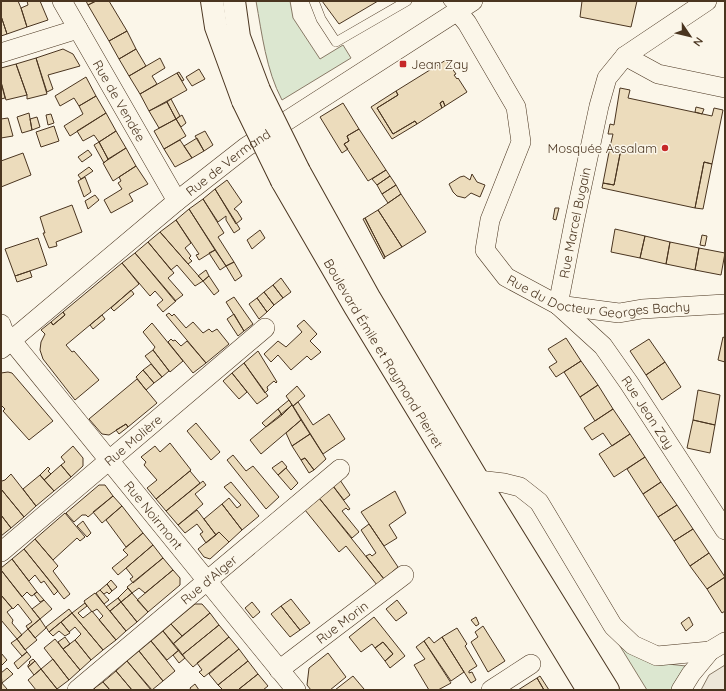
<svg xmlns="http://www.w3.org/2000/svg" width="726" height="691" viewBox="0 0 726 691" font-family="Quicksand,sans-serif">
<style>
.green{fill:#dce7d0;stroke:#887966}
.parking{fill:#ede7d9;stroke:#887966}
.building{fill:#ecdcbc;stroke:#4a3520}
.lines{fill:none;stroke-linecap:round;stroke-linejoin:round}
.service-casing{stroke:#4a3520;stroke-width:10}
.minor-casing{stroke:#4a3520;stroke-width:20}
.primary-casing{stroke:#4a3520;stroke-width:24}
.service{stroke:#fbf6e9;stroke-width:9}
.minor{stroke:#fbf6e9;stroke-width:19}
.primary{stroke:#fbf6e9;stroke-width:22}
.primary-bridge-casing{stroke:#4a3520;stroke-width:24;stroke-linecap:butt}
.primary-bridge{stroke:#fbf6e9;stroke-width:22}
.poi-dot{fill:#c62828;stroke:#fbf6e9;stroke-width:1.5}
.labels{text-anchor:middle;stroke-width:3;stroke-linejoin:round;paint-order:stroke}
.poi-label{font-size:13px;fill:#4a3520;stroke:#fbf6e9;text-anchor:start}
.street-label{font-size:13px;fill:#4a3520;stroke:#fbf6e9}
</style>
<rect width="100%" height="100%" fill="#fbf6e9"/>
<path class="green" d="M256 1H290L293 18 320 59 343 45 351 58 282 100C266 70 262 34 256 1Z
M615 638 650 662 686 666 674 690H647Z"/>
<path class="parking" d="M725 665V690H701L709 675Z"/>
<path class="building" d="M1 1H18L21 8 27 27 7 34 1 16Z
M27 1H40L48 20 27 27 21 8 28 5Z
M86 1H96L88 5Z
M96 1H109L127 31 109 41 88 5Z
M322 1H378L339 24Z
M582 1H637L631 27 580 17Z
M1 16 7 34 1 36Z
M127 31 136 49 119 59 109 41Z
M63 49 73 54 80 66 48 75 53 89 47 92 36 58Z
M136 49 146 66 129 76 119 59Z
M36 58 47 94 27 99V95L16 64Z
M160 58 165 68 152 76 157 84 140 94 129 76Z
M446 60 456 74 454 75 457 79 458 78 467 92 445 106 443 101 440 103 442 108 417 124 415 121 393 134 377 108 398 95 396 91Z
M16 64 27 95 6 100 1 82V68Z
M199 69 205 79 192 86 186 77Z
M179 72 184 80 182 81 177 73Z
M177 73 187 90 149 111 140 94Z
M86 77 96 96 79 106 74 98 60 106 55 96Z
M1 82 5 98 1 99Z
M620 88 630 90 628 98 712 116 714 108 723 110 712 164 704 162 695 208 602 188 603 183 614 185 621 149 610 147 613 134H608L610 124 614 125Z
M396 91 398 95 377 108 393 134 415 121 417 124 392 139 371 107Z
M96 96 106 113 70 136 64 126 83 114 79 106Z
M171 99 180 116 176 119 167 102Z
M443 101 445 106 442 108 440 103Z
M167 102 176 119 159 128 149 111Z
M343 103 359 129 347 136 349 141 344 144 348 149 342 153 320 117Z
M696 107 704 109 702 114 695 112Z
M29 113 32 130 22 133 17 117Z
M106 113 116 131 99 142 94 135 83 141 77 131Z
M51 114 54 123 48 125 46 115Z
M182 115 186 123 181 127 176 119Z
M37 117 40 127 32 130 30 119Z
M8 118 13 136 1 138V119Z
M176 119 186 136 164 149 154 131Z
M54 126 59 141 41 147 36 132Z
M359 129 386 170 368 181 344 144 349 141 347 136Z
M116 131 126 148 108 159 99 142Z
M205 131 213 145 204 151 195 136Z
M197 138 204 151 192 158 184 146Z
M180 140 192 158 175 167 164 149Z
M99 142 108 159 104 163 94 145Z
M610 147 621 149 614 185 603 183Z
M126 148 136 166 113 181 103 163Z
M88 150 92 155 82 162 78 157Z
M23 153 31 175 1 187V161Z
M704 162 712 164 703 209 695 208Z
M136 166 148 184 129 194 133 201 111 213 104 200 122 189 118 183 121 181 119 177Z
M89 167 93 171 81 179 78 175Z
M386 170 390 176 377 185 372 179Z
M472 174 477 182 485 185 480 197 471 193 465 198 457 196 453 192 449 184 460 177 464 176 470 180Z
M390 176 396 185 382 194 377 185Z
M85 177 91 192 84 197 78 181Z
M227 180 242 202 234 209 237 211 242 219 236 224 215 189Z
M396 185 401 194 388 203 382 194Z
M215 189 240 229 234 233 226 220V216L218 222 203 199Z
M401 194 426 232 402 247 378 210Z
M95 195 99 200 88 209 85 201Z
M203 199 224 233 218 237 234 262 226 266 189 209Z
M72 205 82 232 56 242 57 246 49 248 43 233H45L40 217Z
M555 208H559L556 220 553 219Z
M189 209 215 250 199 260 196 255 199 254 176 220Z
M378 210 402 247 385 257 365 218Z
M365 218 385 257 384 259 363 219Z
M176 220 191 243 185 248 191 256 189 258 192 261 188 264 160 232Z
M615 229 645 236 640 258 611 252Z
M260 230 265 238 252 249 247 240Z
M160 232 203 281 195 286 177 265 171 270 148 242Z
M702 235 707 236 705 246 700 245Z
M645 236 670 242 666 264 640 258Z
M38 238 47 265 15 276 5 249Z
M148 242 174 273 168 278 183 295 175 301 135 253Z
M670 242 699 248 695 270 666 264Z
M699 248 725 253 721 275 695 270Z
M215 250 226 266 220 270 209 253Z
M135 253 176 301 163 312 157 305 163 300 155 291 150 296 122 263Z
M234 262 242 276 235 281 226 266Z
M122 263 139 284 66 345 72 352 74 351 99 380 75 400 43 359 40 350 41 342 45 334 41 330 51 322 53 325 65 315 63 312Z
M206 270 209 276 203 281 198 276Z
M30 271 32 277 17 282 15 276Z
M209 276 219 291 214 295 203 281Z
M281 278 291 292 283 298 273 285Z
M273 285 283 298 274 305 264 292Z
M131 290 134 294 114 311 111 308Z
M264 292 274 305 267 312 257 298Z
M234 297 253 324 244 331 226 302Z
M257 298 267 312 259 319 249 304Z
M63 312 65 315 53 325 51 322Z
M169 313 172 316 174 314 186 328 193 322 203 333 209 329 212 332 217 329 229 344 206 363 166 315Z
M234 314 244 331 238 336 227 319Z
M102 315 105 319 93 329 90 325Z
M304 320 317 334 310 341 321 352 311 360 307 356 291 370 278 355 271 362 264 354 278 341 286 347 302 332 297 326Z
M152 323 183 361 170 372 153 350 155 347 143 332Z
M723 337 725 338V362L718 360Z
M566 338 581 361 556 377 549 367 557 362 548 349Z
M171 339 173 341 175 340 181 346 187 341 206 363 193 373 168 342Z
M649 339 665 362 646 375 630 351Z
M153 350 169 371 162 377 145 356Z
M258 351 277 382 276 383 274 381 267 387 268 390 265 393 244 363Z
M581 361 598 385 580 397 564 372Z
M665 362 681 387 662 400 646 375Z
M244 363 268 396 257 404 232 373Z
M151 364 162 377 154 383 143 370Z
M143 370 154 383 146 390 136 377Z
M8 372 12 373 53 421 29 440 3 411 5 409 1 405V373Z
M232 373 247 392 239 399 223 381Z
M137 379 157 403 128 427 126 424 109 435 102 434 89 419Z
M598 385 613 409 595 421 580 397Z
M297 386 305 396 293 406 286 396Z
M698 390 720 395 715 425 693 420Z
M289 400 292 405 282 415 278 409Z
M298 402 313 425 329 414 345 439 323 454 293 406Z
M292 405 301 420 261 454 250 440Z
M278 409 282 415 266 427 262 423Z
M613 409 630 434 612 446 603 433 592 440 584 428Z
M301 420 310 434 292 446 286 433Z
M693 420 715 425 710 453 687 448Z
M196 423 220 452 211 460 187 431Z
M126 424 128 427 119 434 116 430Z
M310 434 326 459 314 470 305 458 301 460 292 446Z
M630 434 645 457 614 477 599 454Z
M170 443 191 470 156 499 147 488 157 480 144 465 146 462 141 457 155 446 160 452Z
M73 446 83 458V466L71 477 61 465 65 462 61 457Z
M233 455 246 471 253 466 279 497 266 509 227 460Z
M645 457 661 482 643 494 627 469Z
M305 458 314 470 309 473 301 460Z
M282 461 287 467 278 475 272 468Z
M61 465 71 477 54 491 44 480Z
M48 467 50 469 48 471 51 474 44 480 40 475Z
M286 468 298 483 291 490 278 475Z
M190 471 200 483 166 511 156 499Z
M11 474 36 506 24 517 1 489V480L2 481 5 480Z
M40 475 54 491 36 506 23 489Z
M340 480 350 495 344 500 333 486Z
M203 481 206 485 195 494 203 504 178 525 166 511Z
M231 482 259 516 242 530 222 504 229 498 237 508 241 505 224 487Z
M661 482 677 505 658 517 643 494Z
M99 485H105L113 496 88 517 86 515H82L74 522 66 513Z
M333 486 350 509 348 510 346 508 342 511 359 532 352 538 319 498Z
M1 489 24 517 11 528 1 515Z
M395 491 406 513 389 525 397 538 384 546 361 512Z
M113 496 122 506 102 523 93 512Z
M319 498 384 579 377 585 346 546 339 552 305 510Z
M222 504 242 530 229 542 219 532 216 535 204 519Z
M677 505 693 529 674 541 658 517Z
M122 506 143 533 126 547 106 520Z
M197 510 216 535 206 543 200 534 203 532 197 524 185 533 178 525Z
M65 513 85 537 80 541 77 538 53 560 35 539Z
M1 515 11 528 1 536Z
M83 521 91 533 87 537 77 526Z
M369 524 398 567 384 579 366 556 370 554 372 556 376 553 361 530Z
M693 529 709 553 690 566 674 541Z
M219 532 229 542 210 559 204 557 198 549Z
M143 533 153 545 118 575 112 568 128 555 123 550Z
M35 539 58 566 53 571 70 594 64 599 24 549Z
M153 545 163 558 133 583 130 579 133 577 126 568Z
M24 549 58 591 54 595 44 581 41 583 35 575 29 581 12 559Z
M709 553 725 577 707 589 690 566Z
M163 558 173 570 145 593 139 588 132 593 127 587Z
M12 559 37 592 32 596 30 595 27 592 22 597 1 570V568Z
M1 570 40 619 28 629 26 626 32 622 18 604 13 609 1 595Z
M173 570 180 578V585L148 612 137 600Z
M725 577V611L722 613 707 589Z
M111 580 117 587 112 591 107 584Z
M107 584 112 591 109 594 107 592 104 594 100 590Z
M128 588 132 593 121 602 118 598Z
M100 590 109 600 104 604 96 593Z
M37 592 44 600 40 602 34 594Z
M95 593 126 631 116 640 99 620 103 616 97 609 92 612 85 603 84 601Z
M132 593 148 612 137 622 121 602Z
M1 595 12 608 7 612 13 620 12 623 22 635 17 639 1 620Z
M118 598 121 602 110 611 106 607Z
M291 599 310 623 300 630 281 606Z
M44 600 52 609 40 619 32 609Z
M397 600 407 613 396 621 386 609Z
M121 602 137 622 126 631 110 611Z
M252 602 260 612 253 618 245 608Z
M85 603 87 606 78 613 83 618 92 611 116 640 103 650 72 613Z
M195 604H202L210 613 182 636 171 624Z
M281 606 300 630 290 637 271 614Z
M69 609 72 613 49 632 46 627Z
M72 613 103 650 91 660 75 640 81 634 75 627 69 632 61 622Z
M210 613 219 625 182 655 173 644Z
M374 617 405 656 390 668 385 661 393 654 383 642 375 648 372 644 361 652 349 637Z
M476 617 479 624 476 626 471 620Z
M689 617 693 625 686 631 681 623Z
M40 619 46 628 35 638 28 629Z
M61 622 70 633 65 636 59 631 53 636 49 632Z
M171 624 182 636 173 644 163 631Z
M219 625 229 637 193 667 182 655Z
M483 626 505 661 488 672 471 642 478 637 475 632Z
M457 628 467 644 465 646 477 666 469 671V673L472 672 476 680 471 683 442 637Z
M28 629 37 640 25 650 17 639Z
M163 631 179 650 167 660 151 641Z
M65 637 70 644 63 649 58 642Z
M229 637 239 649 204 677 199 672 202 670 197 663Z
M429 637 434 643 442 637 464 672 451 681 424 641Z
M17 639 27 652 22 656 11 643Z
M55 639 80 670 69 680 44 648Z
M75 640 91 660 80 670 63 649Z
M151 641 175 671 163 681 139 651Z
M424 641 451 683 438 690H429L414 665 425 659 416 647Z
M383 642 393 654 385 661 375 648Z
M239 649 248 661 218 685 209 674Z
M179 650 185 658 179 663 173 655Z
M139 651 163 681 152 690 127 661Z
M27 652 31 657 18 669 14 663Z
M1 653 7 660 1 666Z
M328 653 346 677 330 690H311L307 685 309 668Z
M33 659 35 661 28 667V665L30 663 29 662Z
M53 659 69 680 57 689 41 669Z
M35 661 41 669 34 675 28 667Z
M127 661 151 690H132L116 671Z
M248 661 258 674 238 690H223L218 685Z
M7 668 13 674 2 683 1 673Z
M41 669 57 689 56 690H36L28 680Z
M116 671 132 690H110L103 682Z
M258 674 268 686 263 690H240L239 689Z
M353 676 364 689 362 690H335Z
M540 676 549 690H544L537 678Z
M537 678 544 690H518Z
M1 682 7 689 6 690H1Z
M103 682 110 690H93L96 687Z
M195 684 199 690H191L190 688Z"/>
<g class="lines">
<g class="service-casing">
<path id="service" d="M314 1 321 19 336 42 407 1
M448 1 457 11"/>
</g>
<g class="minor-casing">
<g id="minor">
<path id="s1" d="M62 1 177 201"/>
<path id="s2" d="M457 11 467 23 516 107 521 142 490 220 485 250 506 277 558 305 619 313 642 309 725 304"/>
<path d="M1 53 78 29"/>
<path d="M625 56 658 74 725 88"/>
<path id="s3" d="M558 305 574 223 599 106 607 78 625 56 707 1"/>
<path id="s4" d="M558 305 603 346 629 383 725 530"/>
<path id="s5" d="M1 324 3 330 296 690"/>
<path id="s6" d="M1 349 177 201 246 147 473 1"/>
<path d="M478 480 504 483 520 487 539 502 613 626 633 645 657 656 710 651"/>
<path id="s7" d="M1 552 265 328"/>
<path id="s8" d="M279 670 404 575"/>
<path id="s9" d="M77 690 340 469"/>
<path d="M491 690 531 664"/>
<path d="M681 690 691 674 710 651 725 642"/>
</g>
</g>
<g class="primary-casing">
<g id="primary">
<path d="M212 1 216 27 243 101"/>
<path d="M234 1 239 37 259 90"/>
<path d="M299 171 370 299 478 480 608 690"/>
<path id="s10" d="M282 181 355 307 588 690"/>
</g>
</g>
<use href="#service" class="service"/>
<use href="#minor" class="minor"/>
<use href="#primary" class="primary"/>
<g class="primary-bridge-casing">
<path id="primary-bridge" d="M259 90 299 171
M243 101 282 181"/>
</g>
<use href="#primary-bridge" class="primary-bridge"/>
</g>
<g class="poi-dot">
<rect x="399" y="60" width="8" height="8" rx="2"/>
<circle cx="665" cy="148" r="4"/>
</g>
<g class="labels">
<g class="poi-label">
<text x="411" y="69">Jean Zay</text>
<text x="657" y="153" text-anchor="end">Mosquée Assalam</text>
</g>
<g class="street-label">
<text dy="5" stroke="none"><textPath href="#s1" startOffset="115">Rue de Vendée</textPath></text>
<text dy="5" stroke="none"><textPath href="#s6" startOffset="294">Rue de Vermand</textPath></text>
<text dy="5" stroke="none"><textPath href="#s3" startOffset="84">Rue Marcel Bugain</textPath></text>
<text dy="5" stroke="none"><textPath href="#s2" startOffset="394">Rue du Docteur Georges Bachy</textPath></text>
<text dy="5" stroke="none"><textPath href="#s10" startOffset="200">Boulevard Émile et Raymond Pierret</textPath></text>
<text dy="5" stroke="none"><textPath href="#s4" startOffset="141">Rue Jean Zay</textPath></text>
<text dy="5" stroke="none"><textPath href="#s7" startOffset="173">Rue Molière</textPath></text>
<text dy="5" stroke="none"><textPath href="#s5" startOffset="245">Rue Noirmont</textPath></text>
<text dy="5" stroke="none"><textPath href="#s9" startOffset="172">Rue d'Alger</textPath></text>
<text dy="5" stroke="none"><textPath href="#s8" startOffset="79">Rue Morin</textPath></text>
</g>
</g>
<rect width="726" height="691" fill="none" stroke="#4a3520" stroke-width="4"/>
<g transform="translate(690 36) rotate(125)" stroke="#fbf6e9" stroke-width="3" paint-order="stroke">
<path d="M0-3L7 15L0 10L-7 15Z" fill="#4a3520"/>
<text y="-6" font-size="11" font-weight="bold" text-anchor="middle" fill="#4a3520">N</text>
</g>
</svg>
